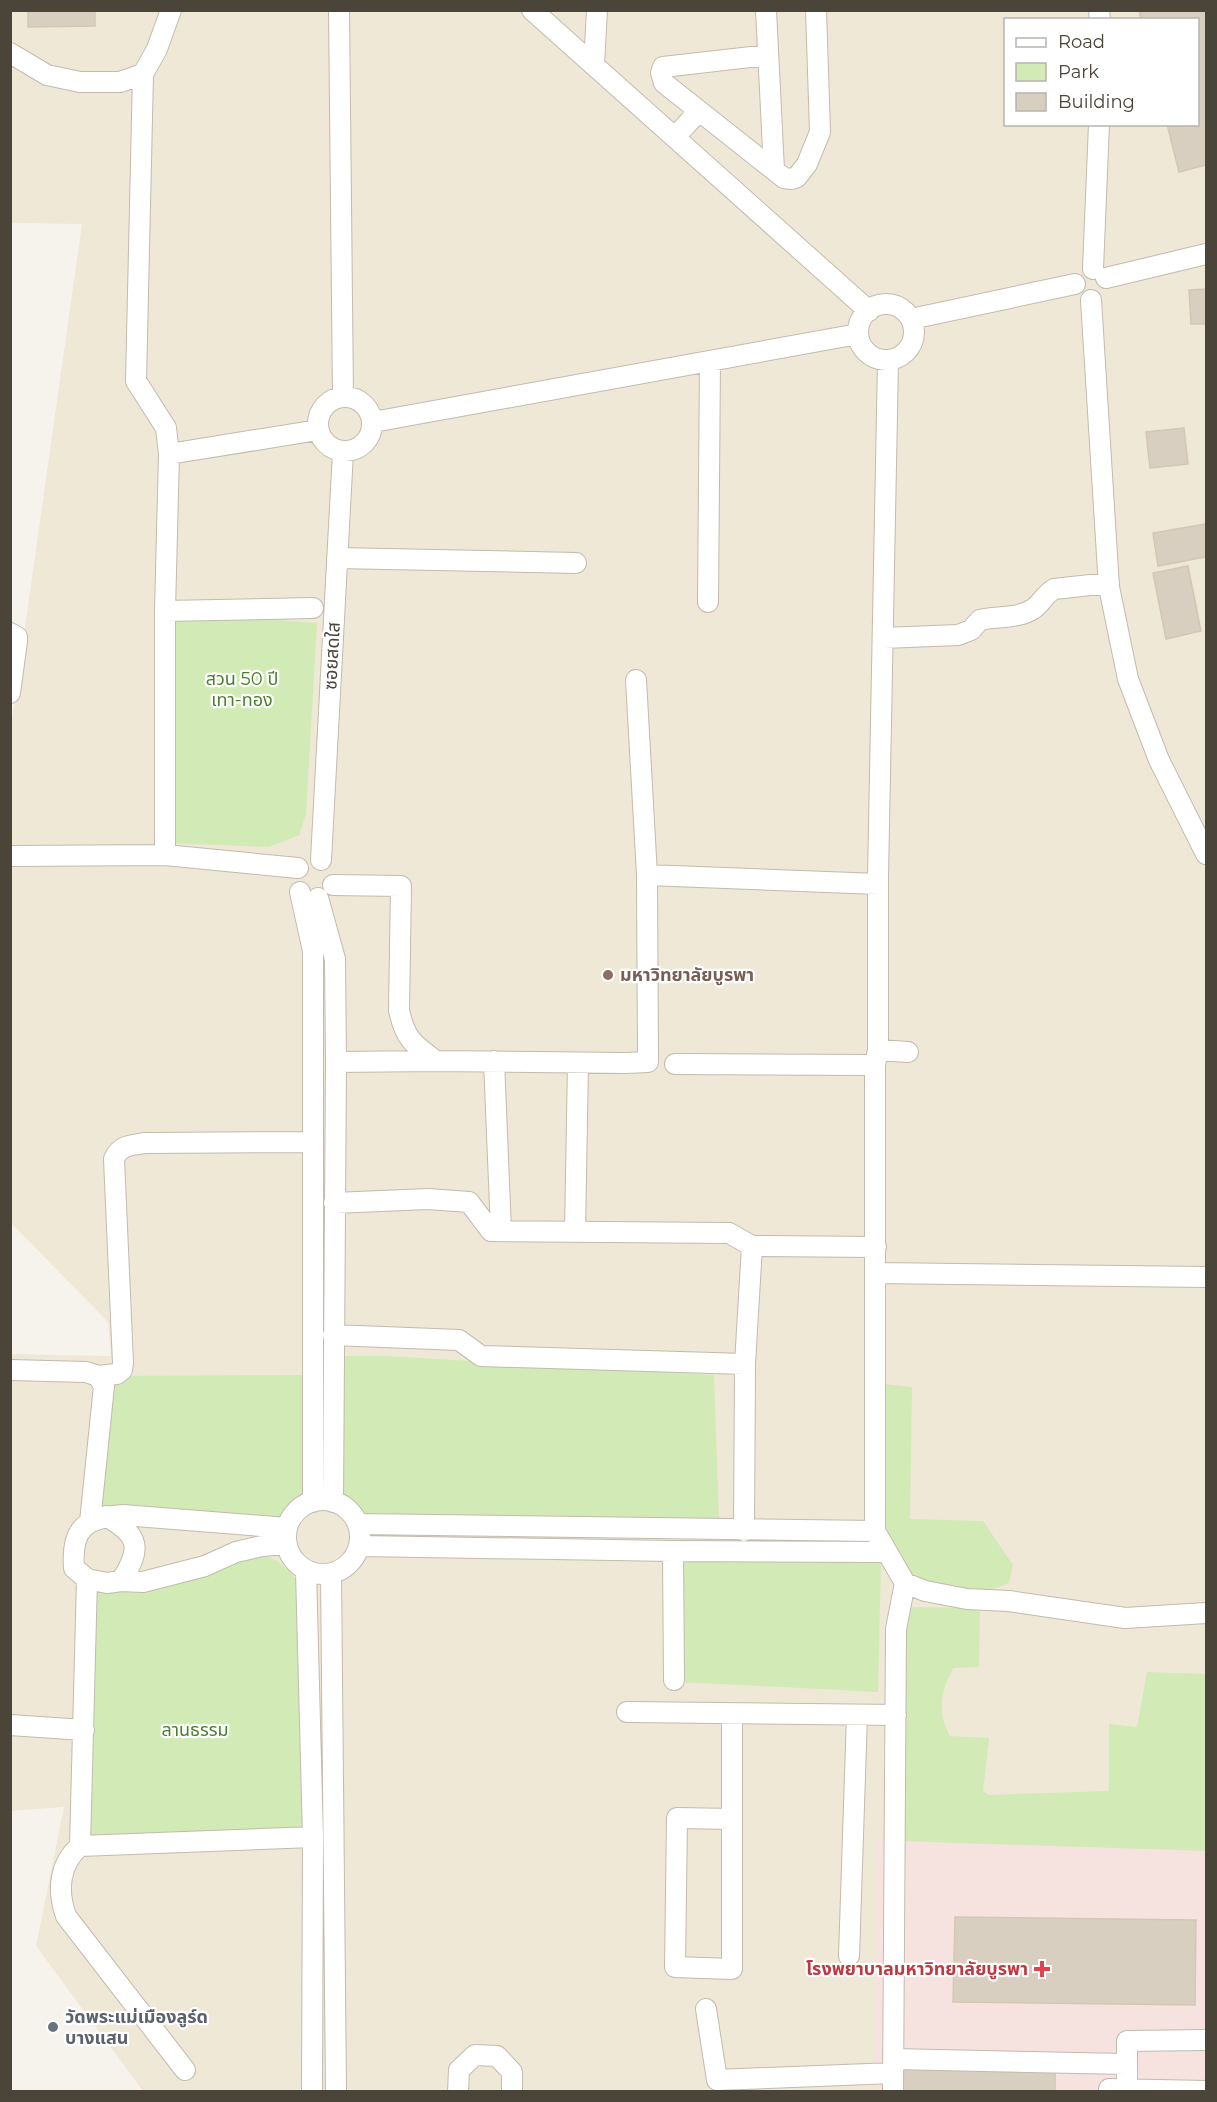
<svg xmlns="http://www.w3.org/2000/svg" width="1217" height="2102" viewBox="0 0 1217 2102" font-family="Montserrat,'Noto Sans Thai',sans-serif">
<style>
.education{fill:#efe8d6;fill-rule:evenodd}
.medical{fill:#f6e3e0}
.green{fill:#d2eab5}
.building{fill:#d8cfc1;stroke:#d3c7b4;stroke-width:1.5}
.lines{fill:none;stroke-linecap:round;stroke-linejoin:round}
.minor-casing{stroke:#c2bbae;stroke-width:22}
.minor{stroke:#fff;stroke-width:20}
.education-dot{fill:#8d6e63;stroke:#fff;stroke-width:2}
.health-dot{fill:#e0444e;stroke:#fff;stroke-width:2}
.worship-dot{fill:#6b7280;stroke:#fff;stroke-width:2}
.labels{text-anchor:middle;stroke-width:4.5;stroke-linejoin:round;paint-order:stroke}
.street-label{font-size:18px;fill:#4b4439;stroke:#fff}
.park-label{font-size:18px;fill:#4a7f2a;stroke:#fff}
.education-label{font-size:18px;font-weight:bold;fill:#785e54;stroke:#fff;text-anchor:start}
.health-label{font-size:18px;font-weight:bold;fill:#be3a42;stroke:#fff;text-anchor:end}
.worship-label{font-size:18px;font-weight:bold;fill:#5b616d;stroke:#fff;text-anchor:start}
</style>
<rect width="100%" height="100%" fill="#f6f3ec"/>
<path class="education" d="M11 11H1206V2091H143L36 1946 64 1807 11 1811V1354L111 1356 108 1322 11 1223V726L82 224 11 223ZM1006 20H1198V124H1006Z"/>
<path class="medical" d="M878 1841 1206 1846V2091L875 2092Z"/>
<path class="green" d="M165 611 317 623 306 814 299 835 269 847 169 843Z
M349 1356H385L714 1375 719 1522 358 1524 342 1505V1357Z
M313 1375V1493L285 1521 90 1515 106 1376Z
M876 1383 912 1387 910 1519 983 1521 1013 1565 1009 1583 967 1599 925 1591 878 1536Z
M260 1555C283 1559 288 1573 304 1587V1838L80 1846 90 1588Z
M679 1556 881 1559 878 1692 681 1682Z
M904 1607 980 1608 979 1667 953 1668C941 1693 936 1710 950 1736L989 1738 983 1791 989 1795 1109 1791V1724L1137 1727 1147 1672 1206 1674V1851L899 1841Z"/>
<path class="building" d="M28 10H95V26L28 27Z
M1139 10H1206V165L1179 172 1167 124H1198V20H1141Z
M1206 289V324H1191L1189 290Z
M1184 428 1188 464 1150 468 1146 432Z
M1206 524V557L1158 566 1153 533Z
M1188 566 1201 631 1166 639 1153 573Z
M955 1917 1196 1920 1195 2005 953 2002Z
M903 2066 1055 2068V2092H903Z"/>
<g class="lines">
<g class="minor-casing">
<path id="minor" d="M339 10 343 397
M532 10 869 311
M766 10 774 170
M1099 10 1100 20
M10 53 47 75 80 82H120L143 74
M768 55 663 67 661 73 664 83 784 178 792 179 797 177 807 164 820 132 816 10
M594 65 597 10
M675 137 699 111
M1093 269 1099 124
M1106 278 1206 254
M1091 300 1109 587 1128 679 1159 760 1206 854
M858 332a28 28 0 1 1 56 0a28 28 0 1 1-56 0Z
M911 319 1075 284
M888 361 878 876V1050L875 1065V1531L905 1583 925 1591 967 1599 1009 1601 1125 1618 1206 1613
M318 424a27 27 0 1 1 54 0a27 27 0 1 1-54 0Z
M373 422 858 334
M169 454 166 428 136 381 143 74 157 49 171 10
M337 558 576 563
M708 602 710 361
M165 611 313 608
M10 633 17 637V641L10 693
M883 638 958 635 971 630 980 620C996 616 1018 619 1033 609 1041 604 1045 594 1054 589L1109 583
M636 680 647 875
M165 855V611L169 454 318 430
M10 856 165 855 298 868
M321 860 343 452
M333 885 401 886 399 1010C405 1039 413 1044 436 1061L626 1063 648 1062 647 875 878 884
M300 892 313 951V1502
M318 898 335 959 336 1062 333 1502
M878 1050 908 1052
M494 1061 501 1231
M336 1062 436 1061
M675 1064 875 1065
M334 1203 428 1199 469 1202 491 1231 729 1233 752 1246 876 1247
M575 1232 578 1063
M876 1273 1206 1277
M333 1335 459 1340 481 1356 745 1364
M10 1370 86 1372 98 1376 104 1386 90 1522
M98 1376 117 1374 122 1370 123 1363 114 1159C120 1145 131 1145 145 1143L313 1142
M286 1537a37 37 0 1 1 74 0a37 37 0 1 1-74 0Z
M106 1516C140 1536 142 1548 121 1581
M358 1524 875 1531
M744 1531 745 1364 752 1246
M286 1544 262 1546 236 1552 205 1566 143 1582 121 1581 107 1583 87 1579 74 1568C71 1528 85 1518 123 1515L287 1528
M359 1546 673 1551 887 1552
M673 1551 674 1680
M306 1571 313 1837 312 2092
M331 1574 336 2092
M627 1712 896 1715
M732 1714V1969L675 1967 677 1818 732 1819
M10 1725 84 1730
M80 1846 87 1579
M849 1956 857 1715
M706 2009 717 2080 893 2073
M893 2059 1127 2064
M185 2070 66 1916C57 1891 59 1864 80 1846L313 1837
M1127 2089V2041L1206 2040
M458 2092 459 2070 475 2055 497 2056 512 2072V2092
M893 2092 896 1629 905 1583
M1109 2092V2089L1206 2091"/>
</g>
<use href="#minor" class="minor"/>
</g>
<circle class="education-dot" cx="608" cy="975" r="6"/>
<path class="health-dot" d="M1039 1960h6v6h6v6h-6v6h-6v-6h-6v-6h6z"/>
<circle class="worship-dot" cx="53" cy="2027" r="6"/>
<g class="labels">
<g class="street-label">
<text transform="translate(332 656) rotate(-87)" y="6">ซอยสดใส</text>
</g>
<g class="park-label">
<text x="242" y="685">สวน 50 ปี<tspan x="242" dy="21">เทา-ทอง</tspan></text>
<text x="195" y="1736">ลานธรรม</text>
</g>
<g class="education-label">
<text x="620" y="981">มหาวิทยาลัยบูรพา</text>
</g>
<g class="health-label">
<text x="1028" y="1975">โรงพยาบาลมหาวิทยาลัยบูรพา</text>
</g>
<g class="worship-label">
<text x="65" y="2023">วัดพระแม่เมืองลูร์ด<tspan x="65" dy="21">บางแสน</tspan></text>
</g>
</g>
<rect width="1217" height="2102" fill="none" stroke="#4b4439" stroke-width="24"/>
<rect x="1004" y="18" width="195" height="108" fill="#ffffff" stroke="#b7b4b0" stroke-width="1.5"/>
<rect x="1016" y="38" width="30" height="9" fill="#ffffff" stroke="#b7b4b0" stroke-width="1.5"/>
<text x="1058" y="48" font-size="18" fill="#4b4439">Road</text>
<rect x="1016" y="63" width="30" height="18" fill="#d2eab5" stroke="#b7b4b0" stroke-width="1.5"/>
<text x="1058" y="78" font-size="18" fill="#4b4439">Park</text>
<rect x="1016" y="93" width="30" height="18" fill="#d8cfc1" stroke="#b7b4b0" stroke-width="1.5"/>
<text x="1058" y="108" font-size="18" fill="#4b4439">Building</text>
</svg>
